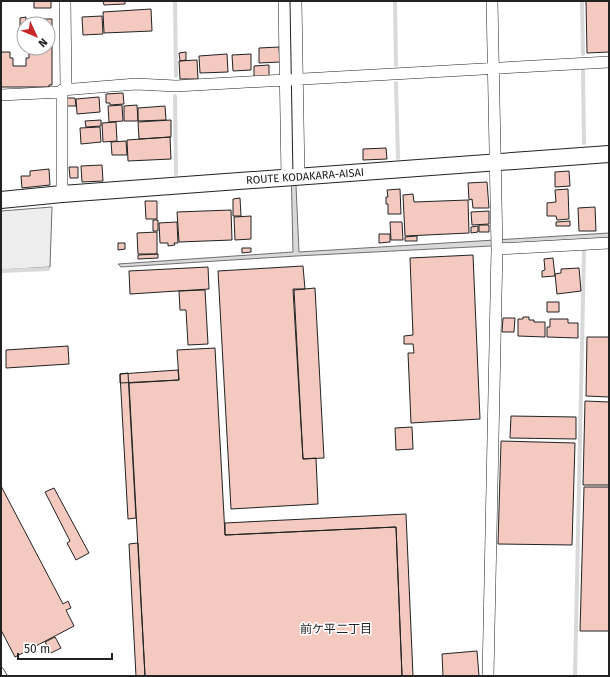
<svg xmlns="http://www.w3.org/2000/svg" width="610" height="677" viewBox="0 0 610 677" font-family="'Fira Sans','Noto Sans JP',sans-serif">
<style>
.parking{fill:#ededed;stroke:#6f6f6f}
.water{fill:#d9d9d9;stroke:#6f6f6f}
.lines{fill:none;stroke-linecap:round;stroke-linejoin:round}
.stream{stroke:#d9d9d9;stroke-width:4}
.building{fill:#f3c9c0;stroke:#222}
.service-casing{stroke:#222;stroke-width:7}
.minor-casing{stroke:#222;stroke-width:12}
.secondary-casing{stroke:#222;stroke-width:18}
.service{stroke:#fff;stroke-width:5.5}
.minor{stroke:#fff;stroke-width:11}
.secondary{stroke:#fff;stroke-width:16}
.labels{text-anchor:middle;stroke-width:3;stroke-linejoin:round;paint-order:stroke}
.street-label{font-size:11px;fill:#222;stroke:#fff}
.neighbourhood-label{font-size:12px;fill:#222;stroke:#fff}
</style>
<rect width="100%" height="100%" fill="#fff"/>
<path class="parking" d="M52 207 50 267 1 270V211Z"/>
<path class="water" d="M289 1H293L295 163 299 252 609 233V238L500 245 491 246 296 256 121 267 118 264 293 252 291 165Z"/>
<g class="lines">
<path class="stream" d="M175 1 176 76
M395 1 396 65
M582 1 583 54
M583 71 584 143
M396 83 398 158
M175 96 176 174
M1 271 48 269
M575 676 584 250"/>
</g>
<path class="building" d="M34 1H51V8H34Z
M103 1H125V4L104 5Z
M586 1H609V52L587 53Z
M151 9 152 31 104 33 103 12Z
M102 16 103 34 83 35 82 17Z
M26 17V24H24V27H20V18Z
M29 19H52V85H49V87H1V52H10V58H13V66H26V58H29V48H48V24H29Z
M279 47 280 62 259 63V48Z
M186 52V60L180 61 179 53Z
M227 54 228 72 200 73 199 56Z
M251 54V70L233 71 232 55Z
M197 60 198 79H180L179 61Z
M269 65V77L254 78V66Z
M123 93 124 104 110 105V103H106V94Z
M99 97 100 112 77 114 76 99Z
M67 98H75L76 106H67Z
M122 105 123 121 109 122 108 106Z
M137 105 138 121H124V106Z
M165 106 166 120 138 121V108Z
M101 120V126L86 127 85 121Z
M171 120V137L139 139 138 122Z
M116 122 117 141 103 142 102 123Z
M100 127 101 142 81 144 80 128Z
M170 137 171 159 128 161 127 140Z
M126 141 127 155H112L111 142Z
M386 148 387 159 363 160V149Z
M102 165 103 181 82 182 81 166Z
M69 167H78V178H70Z
M49 169 50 185 22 188 21 176H30V171Z
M569 171 570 186 555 187V172Z
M487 182 489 208H473L472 199 469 200 468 183Z
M400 189 401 214H388V204H386V197H388L387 190Z
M568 189 569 219 557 220 556 216H547V203L556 202 555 190Z
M413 194 414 202 468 200 469 233 405 236 403 195Z
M240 198 241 216H233V199Z
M145 201H157V219H146Z
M595 207 596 231H579L578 208Z
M231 210 232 240 179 242 177 212Z
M489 211V224L472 225 471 212Z
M251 216V239L235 240 234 217Z
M153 220H158V231H153Z
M570 221V226H556V222Z
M177 222 178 243H174L175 245 168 246V243H160L159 223Z
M390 222H402L403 240H391Z
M479 225H489V232H479Z
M478 226V232L471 233V227Z
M157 232V254H138L137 233Z
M379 234H390V242L379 243Z
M417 236V241H405V237Z
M118 243H125V249L118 250Z
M242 248H251V252L242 253Z
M158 254V258L138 259V255Z
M473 255 480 419 411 423 408 353H414L413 344H404V336L413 335 410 258Z
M553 258 555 276 542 277V271L545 270 544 259Z
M303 266 305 289H293L303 459 316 458 318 504 231 509 218 271Z
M208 267 209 289 130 294 129 271Z
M579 268 581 291 557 294 555 274 561 273V269Z
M315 288 324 458 303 459 294 290Z
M205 290 208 344 188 345 186 310H180L179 291Z
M547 302H559V312H547Z
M523 317H529V320H534V322H545V337L518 336V319H523Z
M503 318H515L514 332H502Z
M550 319H568V323H578V338L547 337V327H550Z
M587 337H609V397L586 396Z
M68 346 69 364 6 368V350Z
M215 348 225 535 396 527 402 676H145L129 383 179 380 177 350Z
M178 370 179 380 120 383V374Z
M128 373 136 518 128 519 120 374Z
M585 401 609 402V485H583Z
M511 416 576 417V439L510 438Z
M412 427 413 449 396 450 395 428Z
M501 441 575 443 572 545 498 544Z
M1 486 63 604 68 601 71 608 66 610 74 626 15 657 1 630Z
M584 487H609V631H580Z
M54 488 89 553 76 560 67 543 70 541 45 492Z
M406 514 413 676H402L396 527 225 535V523Z
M138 543 145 676H136L129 544Z
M55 637 61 648 51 653 45 642Z
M477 651 479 676H443L442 654Z"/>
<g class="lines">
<g class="service-casing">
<path id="service" d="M1 671 4 676"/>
</g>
<g class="minor-casing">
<path id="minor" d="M65 1 66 90
M284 1 287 178
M296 1 299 177
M1 95 62 92
M62 194V90L136 84 176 86 285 80 609 62
M497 249 609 243
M488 676 497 249 492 1"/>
</g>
<g class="secondary-casing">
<path id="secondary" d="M1 200 62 194 609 154"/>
</g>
<use href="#service" class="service"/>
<use href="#minor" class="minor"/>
<use href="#secondary" class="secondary"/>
</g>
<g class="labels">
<g class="street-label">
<text transform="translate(305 176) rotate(-4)" y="4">ROUTE KODAKARA-AISAI</text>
</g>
<g class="neighbourhood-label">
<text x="336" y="633">前ケ平二丁目</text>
</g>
</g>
<rect width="610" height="677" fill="none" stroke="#222222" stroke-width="4"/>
<g transform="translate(36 36) rotate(134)"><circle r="19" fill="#ffffff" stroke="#a7a7a7"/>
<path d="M0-3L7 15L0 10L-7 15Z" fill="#c62828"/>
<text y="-6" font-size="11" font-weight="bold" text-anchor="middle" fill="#222222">N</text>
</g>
<path d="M18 653v6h94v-6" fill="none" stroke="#222222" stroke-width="2"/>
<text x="24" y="653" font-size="12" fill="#222222" stroke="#ffffff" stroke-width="3" paint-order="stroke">50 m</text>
</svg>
